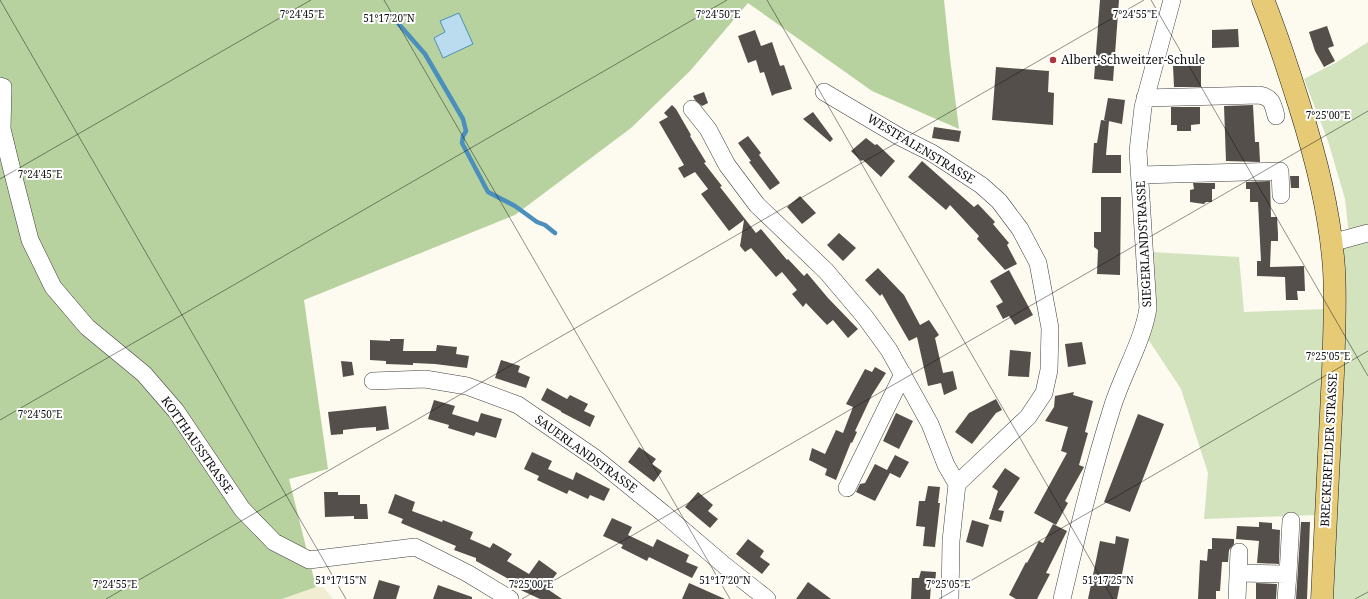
<svg xmlns="http://www.w3.org/2000/svg" width="1368" height="599" viewBox="0 0 1368 599" font-family="'Noto Serif',serif">
<style>
.farmland{fill:#f0edd3}
.green{fill:#d2e3be}
.forest{fill:#b7d29f}
.water{fill:#bbdcee;stroke:#4b90bc}
.lines{fill:none;stroke-linecap:round;stroke-linejoin:round}
.stream{stroke:#4b90bc;stroke-width:4.5}
.building{fill:#554f4b}
.minor-casing{stroke:#414141;stroke-width:18}
.major-casing{stroke:#1f1f1f;stroke-width:23}
.minor{stroke:#fff;stroke-width:17}
.major{stroke:#e7ca76;stroke-width:22}
.ticks{fill:none;stroke:#0e0e0e;stroke-width:1;stroke-opacity:0.45}
.poi-dot{fill:#ac373e;stroke:#fff;stroke-width:1.5}
.labels{text-anchor:middle;stroke-width:4;stroke-linejoin:round;paint-order:stroke}
.poi-label{font-size:12px;fill:#0e0e0e;stroke:#fff;text-anchor:start}
.street-label{font-size:12px;fill:#0e0e0e;stroke:#fff}
.ticks-label{font-size:10px;text-anchor:middle;fill:#0e0e0e;stroke:#fff;stroke-width:4;stroke-linejoin:round;paint-order:stroke}
</style>
<rect width="100%" height="100%" fill="#fdfaf0"/>
<path class="farmland" d="M316 587H323L333 599H282Z"/>
<path class="green" d="M1368 42V229L1349 235 1345 199 1328 141 1304 79 1337 62Z
M1368 237V599H1331L1344 246Z
M1152 252 1239 257 1244 312 1326 309 1317 515 1204 519 1208 473 1181 389 1148 339Z"/>
<path class="forest" d="M0 0H944L950 58 959 129 872 91 748 3 690 71 631 128 515 215 304 300 328 469 289 479 316 587 282 599H0Z"/>
<path class="water" d="M459 13 473 44 443 58 434 38 445 32 440 21Z"/>
<g class="lines">
<path class="stream" d="M390 14 425 54 463 119 466 131 463 136 462 143 488 192 515 206 537 222 545 225 555 233"/>
</g>
<path class="building" d="M1100 0H1119L1113 81 1094 79Z
M1327 26 1334 46 1328 48 1335 61 1324 67 1315 51 1309 32Z
M1238 29 1239 47 1212 48V30Z
M755 30 761 46 772 42 780 66 784 65 792 89 775 94 772 96 764 72 760 73 756 60 748 63 738 36Z
M1201 65V87H1174L1173 66Z
M996 67 1049 71 1048 92 1054 93 1053 125 992 120Z
M704 92 708 103 702 106 695 100 693 96Z
M1108 98 1125 100 1122 124 1104 120Z
M672 105 676 109 691 135 690 136 706 162 704 163 722 186 720 187 756 233 761 229 787 260 788 259 804 276 807 273 828 298 858 329 848 338 833 320 827 325 806 303 803 307 792 294 797 290 782 272 776 277 751 248 745 252 740 246 744 220 729 231 701 194 708 189 695 172 684 178 678 168 684 165 659 122 668 117 664 113Z
M1253 105 1255 142H1259L1260 162 1226 161 1224 106Z
M1171 107H1200V124L1191 125V131H1177V125H1171Z
M813 112 833 139 830 142 803 119Z
M1101 120 1109 121 1106 155H1121V173H1092L1094 143H1097Z
M934 127 961 131 959 142 932 138Z
M748 136 761 153 759 155 780 183 770 190 749 162 751 161 738 143Z
M866 138 875 145 877 144 895 161 881 177 863 160 861 161 851 151Z
M922 161 974 207 978 204 995 222 993 224 1009 243 1007 245 1017 264 1005 270 977 239 979 236 950 205 946 210 908 177Z
M1290 176H1299V188H1291Z
M1270 181 1271 217H1277L1278 234V241H1271L1270 267 1304 266 1305 291H1297L1298 300H1286L1285 277 1257 276V261H1261L1258 202H1250V189H1246V182Z
M1193 183H1215V189H1212V202H1206L1204 204 1190 202V190L1194 189Z
M800 196 816 213 802 224 787 207Z
M1101 197H1121L1120 275 1097 274 1098 250 1094 247V232H1101Z
M839 233 856 248 843 261 827 245Z
M878 268 904 295 920 325 929 320 939 335 935 338 943 373 953 371 957 389 944 395 941 383 928 386 917 337 909 341 882 294 880 296 865 280Z
M1009 270 1033 315 1015 325 1009 316 1003 319 996 306 1003 302 990 281Z
M390 339H404L403 351H436L437 345 457 347 456 354 469 356 467 368 435 364 413 363V365L386 364V361L370 360V340L390 341Z
M1082 342 1086 364 1068 367 1065 344Z
M1010 350 1031 352 1029 377 1008 376Z
M501 360 520 366 518 372 530 377 526 388 495 378Z
M341 361 352 362 354 375 343 377Z
M875 367 886 373 872 395 855 431 857 432 852 443 851 442 836 480 825 475 827 469 809 460 812 448 825 454 836 430 843 433 853 407 846 404 865 369 872 372Z
M547 388 567 399 570 395 588 404 584 411 595 416 590 427 561 412V411L541 400Z
M1074 392 1073 395 1093 401 1085 432 1088 433 1079 465 1084 467 1065 501 1068 503 1056 525 1034 513 1067 453 1061 451 1068 427 1045 421 1054 407 1055 396Z
M996 399 1002 410 996 413 972 444 955 432 969 413Z
M434 400 455 406 452 414 478 422 481 413 502 419 496 438 476 432 474 436 448 428 449 425 428 419Z
M386 406 389 429 376 431V427L360 428 343 430V434L331 435 328 412Z
M896 413 913 421 899 449 883 441Z
M1138 414 1164 424 1130 512 1104 502Z
M639 447 656 459 652 464 662 471 654 482 628 462Z
M532 452 552 461 548 469 573 480 576 472 610 489 604 501 590 495 588 499 569 490 567 494 537 480 539 476 524 469Z
M895 455 909 462 900 478 890 473 875 501 856 492 860 484 865 483 875 464 887 470Z
M1005 468 1020 478 998 510 1004 511 1001 522 989 519 998 491 992 487Z
M928 486 940 487 938 503H940L935 547 923 546 925 527 916 526 919 501H925Z
M324 492H338V495H360V504H367L368 519H354V516L325 517Z
M698 492 713 505 708 511 718 519 710 528 685 507Z
M395 494 415 502 412 511 442 522 443 520 473 532 470 539 490 548 493 543 512 554 507 561 529 574 539 560 557 573 546 588 562 599H540L512 586 514 582 476 561V558L454 550 456 546 401 523 403 519 388 513Z
M612 518 632 527 628 535 653 547 657 539 689 555 686 562 698 567 692 578 649 557 647 561 621 548 623 545 603 536Z
M972 520 989 525 983 547 966 542Z
M1259 522 1272 523V529L1280 530 1279 564 1257 563 1259 541 1236 539 1237 526 1259 527Z
M1301 522H1310L1307 599H1296Z
M1053 524 1067 531 1046 573 1050 574 1037 599H1016L1009 595 1026 562 1027 563 1039 541 1043 543Z
M1116 536 1129 539 1117 599H1088L1100 541 1115 544Z
M1212 538 1234 539V544L1229 550 1228 562H1222L1220 591H1216V599H1198L1200 560 1207 561 1208 549H1212Z
M748 539 764 551 760 557 770 564 762 574 736 554Z
M921 571 936 572 935 584H931L930 599H911L912 578H919Z
M379 580 400 586 396 599H373Z
M808 582 831 599H796Z
M689 583 725 599H682Z
M1256 583 1277 584 1276 599H1256Z
M438 585 472 597V599H433Z"/>
<g class="lines">
<g class="minor-casing">
<path id="minor" d="M0 86 3 87 2 129 12 170 30 240 53 287 87 327 144 374 176 411 242 509 274 542 309 560 415 547 467 573 510 599
M824 92 900 137 932 153 981 185 999 201 1020 229 1038 263 1050 328 1049 370 1044 393 1028 417 957 484 951 541 950 599
M1145 98 1259 95C1272 97 1273 104 1276 116
M692 109 708 129 727 165 757 205 826 271 865 317 889 350 930 424 946 465 957 484
M1140 175 1280 171 1281 195
M1331 243 1368 233
M373 381 425 379 467 386 518 405 595 458 663 513 724 565 767 599
M847 488 903 374
M1238 573 1288 574 1286 599
M1288 574 1291 521
M1062 599C1077 535 1092 471 1112 408 1122 375 1143 341 1148 308L1138 151 1143 107 1172 0
M1237 599 1239 552"/>
</g>
<g class="major-casing">
<path id="major" d="M1263 0C1277 34 1288 69 1299 104 1316 158 1330 212 1334 269 1336 303 1334 338 1333 373 1330 448 1325 524 1322 599"/>
</g>
<use href="#minor" class="minor"/>
<use href="#major" class="major"/>
</g>
<path class="ticks" d="M0 0 346 599M384 0 730 599M767 0 1113 599M1151 0 1368 376M0 179 311 0M0 420 727 0M106 599 1144 0M522 599 1368 111M939 599 1368 351M1355 599 1368 592"/>
<circle class="poi-dot" cx="1053" cy="60" r="4"/>
<g class="labels">
<g class="poi-label">
<text x="1061" y="64">Albert-Schweitzer-Schule</text>
</g>
<g class="street-label">
<text transform="translate(921 149) rotate(31)" y="4">WESTFALENSTRASSE</text>
<text transform="translate(1144 244) rotate(-93)" y="4">SIEGERLANDSTRASSE</text>
<text transform="translate(197 445) rotate(55)" y="4">KOTTHAUSSTRASSE</text>
<text transform="translate(1329 450) rotate(-87)" y="4">BRECKERFELDER STRASSE</text>
<text transform="translate(586 454) rotate(36)" y="4">SAUERLANDSTRASSE</text>
</g>
</g>
<g class="ticks-label">
<text x="302" y="18">7°24'45"E</text>
<text x="718" y="18">7°24'50"E</text>
<text x="1135" y="18">7°24'55"E</text>
<text x="389" y="22">51°17'20"N</text>
<text x="1328" y="119">7°25'00"E</text>
<text x="40" y="178">7°24'45"E</text>
<text x="1328" y="360">7°25'05"E</text>
<text x="40" y="418">7°24'50"E</text>
<text x="341" y="584">51°17'15"N</text>
<text x="725" y="584">51°17'20"N</text>
<text x="1108" y="584">51°17'25"N</text>
<text x="115" y="588">7°24'55"E</text>
<text x="531" y="588">7°25'00"E</text>
<text x="948" y="588">7°25'05"E</text>
</g>
</svg>
